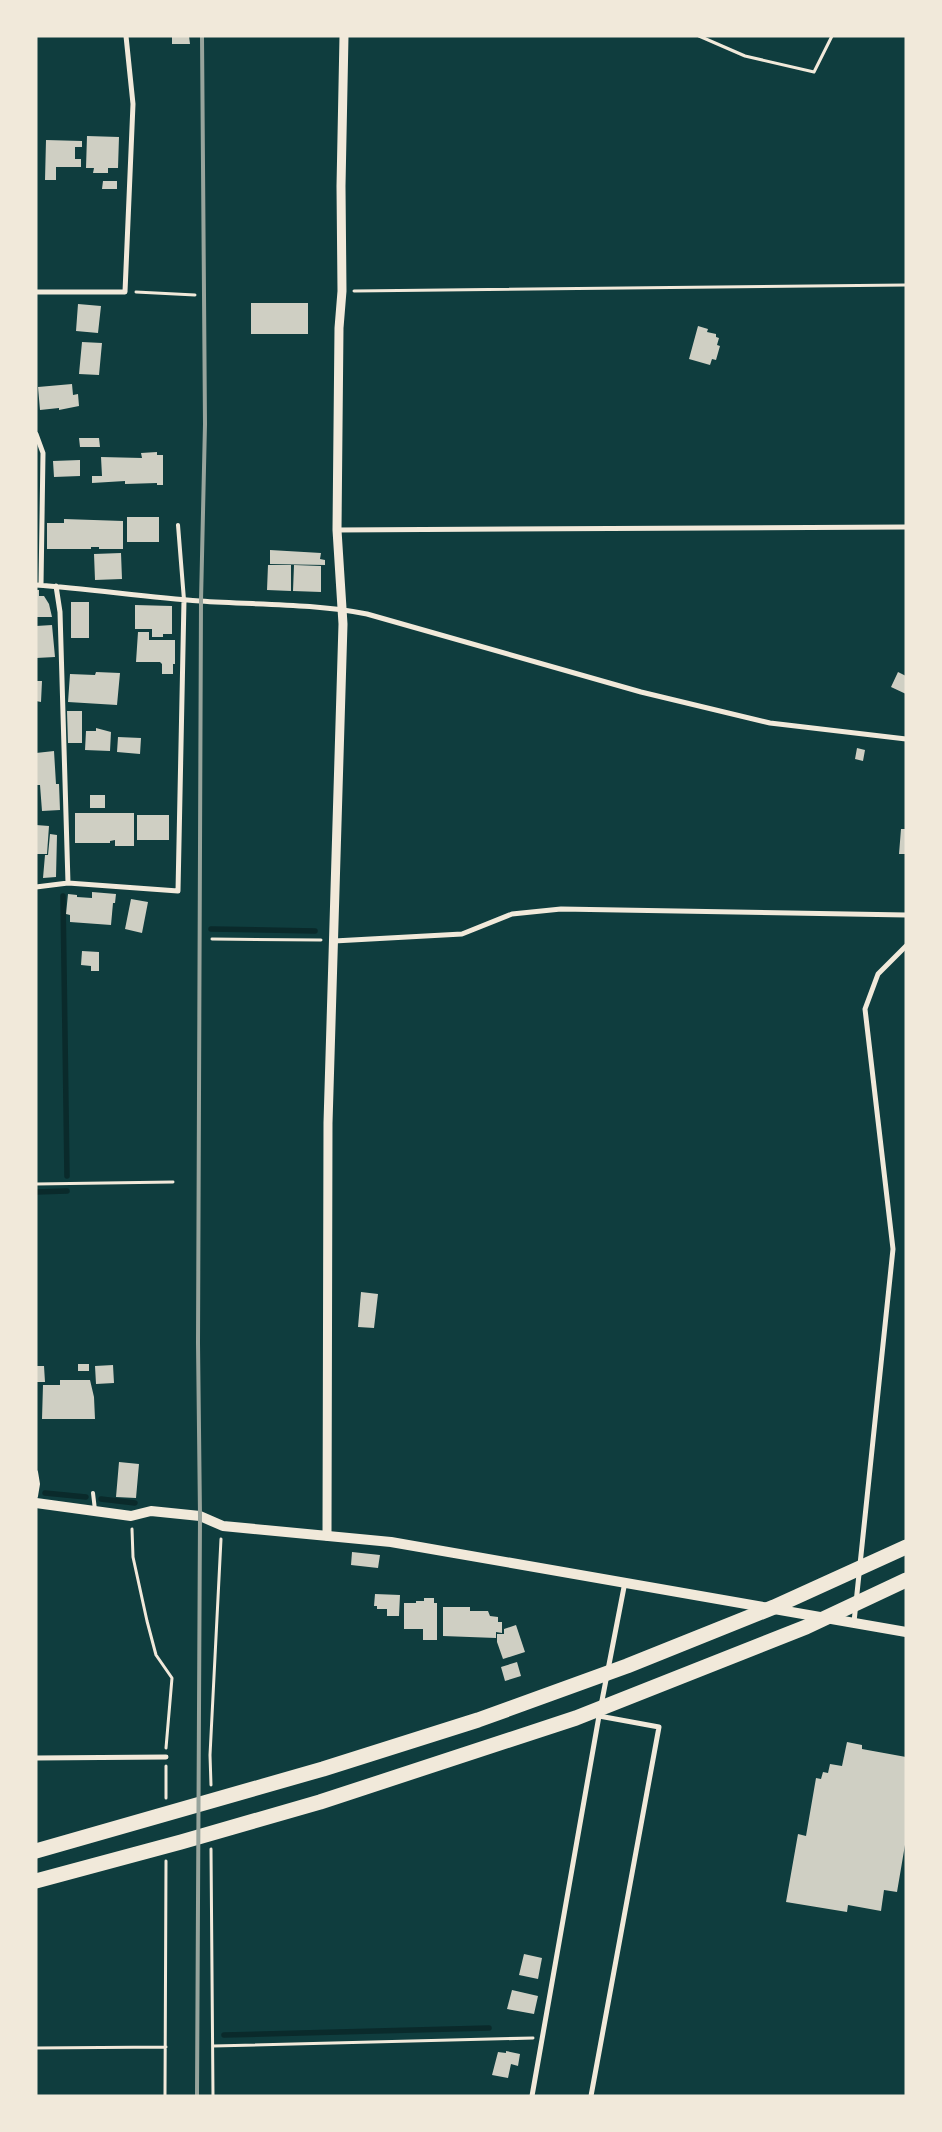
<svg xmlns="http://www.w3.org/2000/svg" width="942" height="2132" viewBox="0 0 942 2132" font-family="'Exo 2',sans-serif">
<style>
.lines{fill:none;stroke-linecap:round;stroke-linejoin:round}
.stream{stroke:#0a2a2b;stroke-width:5.5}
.building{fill:#cfcfc3}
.path{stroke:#f1e9da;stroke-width:3}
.service{stroke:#f1e9da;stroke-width:4}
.minor{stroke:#f1e9da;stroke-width:5}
.tertiary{stroke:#f1e9da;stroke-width:9}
.secondary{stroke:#f1e9da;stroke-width:10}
.motorway{stroke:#f1e9da;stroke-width:15}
.rail{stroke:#97a49c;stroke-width:4}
</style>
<rect width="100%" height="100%" fill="#0f3d3e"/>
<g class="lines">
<path class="stream" d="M63 896 67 1176
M211 929 315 931
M36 1192 67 1191
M45 1493 86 1497
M101 1499 135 1503
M224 2035 489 2028"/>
</g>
<path class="building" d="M172 36H189L190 44H172Z
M87 136 119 137 118 168H108V173H93L94 168H86Z
M46 140 82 141V147H75V159H81V167H56V180H45Z
M103 181H117V189H102Z
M251 303H308V334H251Z
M78 304 101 306 98 333 76 331Z
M698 326 708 329 707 332 716 334V337L719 338 717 345 720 346 716 360 712 359 710 365 689 359Z
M82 342 102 343 99 375 79 374Z
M72 384 73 395 78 394 79 406 59 410V408L40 410 38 387Z
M79 438H99L100 447H80Z
M157 452V455H163V485H157V483L125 484V481L92 483V476H102L101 457 142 458 141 453Z
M80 460V476L54 477 53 461Z
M127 517H159V542H127Z
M64 519 123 521V549H99V547H91V549H47V523H64Z
M270 550 321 553 320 559 325 560V565L270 564Z
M121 553 122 579 95 580 94 554Z
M268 565H291V591L267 590Z
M294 565 321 566V592L293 591Z
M36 590H39V596H44L49 604 52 617H36Z
M71 602H89V638H71Z
M135 605 172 606V634H163V637H152V629H135Z
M52 625 55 657 36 658V626Z
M138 632H149V640H175V664H173V674H162V664L160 662H136Z
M96 672 120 673 117 705 68 702 70 674 95 675Z
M898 672 906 676V694L891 687Z
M36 681H42L41 702 36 701Z
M67 711H82V743H68Z
M96 728 111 732 110 751 85 750 86 731H96Z
M118 737 141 738 140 754 117 752Z
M857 748 865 750 863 761 855 759Z
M54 751 56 784H59L60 810 42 811 40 785H36V753Z
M90 795H105V808H90Z
M75 813H134V846H115V840L110 841V843H75Z
M137 815H169V840H137Z
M36 825 49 826 47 854H36Z
M901 829H906V854H899Z
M50 834 57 835 56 877 43 878 45 855H48Z
M92 892 116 894 115 903H113L111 925 70 922V915L66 914 68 894 77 895V897L92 898Z
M131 899 148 902 142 933 125 929Z
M82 951 99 952V971H91V966L81 965Z
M361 1292 378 1294 374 1328 358 1327Z
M78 1364H89V1371H78Z
M113 1365 114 1383 96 1384 95 1366Z
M37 1366H44L45 1382H37Z
M60 1380H90L94 1397 95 1419H42L43 1385H60Z
M119 1462 139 1464 136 1498 116 1497Z
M352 1552 380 1555 378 1568 351 1565Z
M375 1594 400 1595 399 1616H387V1609H377V1606H374Z
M424 1598H434V1603H437V1640H423V1629H404V1603H416V1601H424Z
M443 1607H470V1611H488L490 1616 498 1617V1622H502V1633L496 1632V1638L443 1636Z
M516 1625 525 1652 503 1659 497 1642V1634H504V1629Z
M517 1662 521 1676 505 1681 501 1667Z
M847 1742 862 1745V1749L906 1757V1839L897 1892 884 1890 881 1911 848 1905 847 1912 786 1902 798 1834 806 1836 816 1778 821 1779 823 1772 828 1773 830 1764 842 1766Z
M524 1954 542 1958 538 1979 519 1975Z
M512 1990 538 1996 534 2014 507 2009Z
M506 2051 520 2054 518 2066 511 2064 508 2078 492 2075 498 2052 506 2053Z"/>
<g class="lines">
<path class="path" d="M699 36 745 56 814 72 832 36
M354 291 906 285
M136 292 195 295
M212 939 321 940
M36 1184 173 1182
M132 1529 133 1557 147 1621 156 1655 172 1678 166 1748
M166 1766V1798
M211 1785 210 1755 221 1539
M211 1849 213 2096
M213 2046 533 2038
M36 2048 166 2047
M165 2096 166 1861"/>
<path class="service" d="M178 525 184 600
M36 1472 38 1484 36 1496
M93 1493 95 1510"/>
<path class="minor" d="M36 292H125L133 104 126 36
M36 434 43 453 41 585
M337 530 906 527
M36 585C91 589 145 597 200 601 256 605 311 603 367 614L641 692 770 723 906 739
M56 586 60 612 68 883
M36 887 68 883 178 891 184 600
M334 941 462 934 512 914 561 909 906 915
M854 1622 893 1249 865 1009 878 974 906 946
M36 1758 166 1757
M532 2096 599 1716 625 1582
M591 2096 659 1727 599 1716"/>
<path class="tertiary" d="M327 1536 328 1123 343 624 337 530 339 328 342 291 341 186 344 36"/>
<path class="secondary" d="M36 1503 131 1516 151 1511 200 1516 223 1526 391 1542 906 1632"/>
<path class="motorway" d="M36 1851 323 1769 478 1720 627 1666 774 1607 906 1547
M36 1881 181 1842 320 1802 576 1718 806 1627 906 1580"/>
<path class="rail" d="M197 2096 200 1516 198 1343 201 601 205 424 202 36"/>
</g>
<rect width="942" height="2132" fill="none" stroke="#f1e9da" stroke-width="75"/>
</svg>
